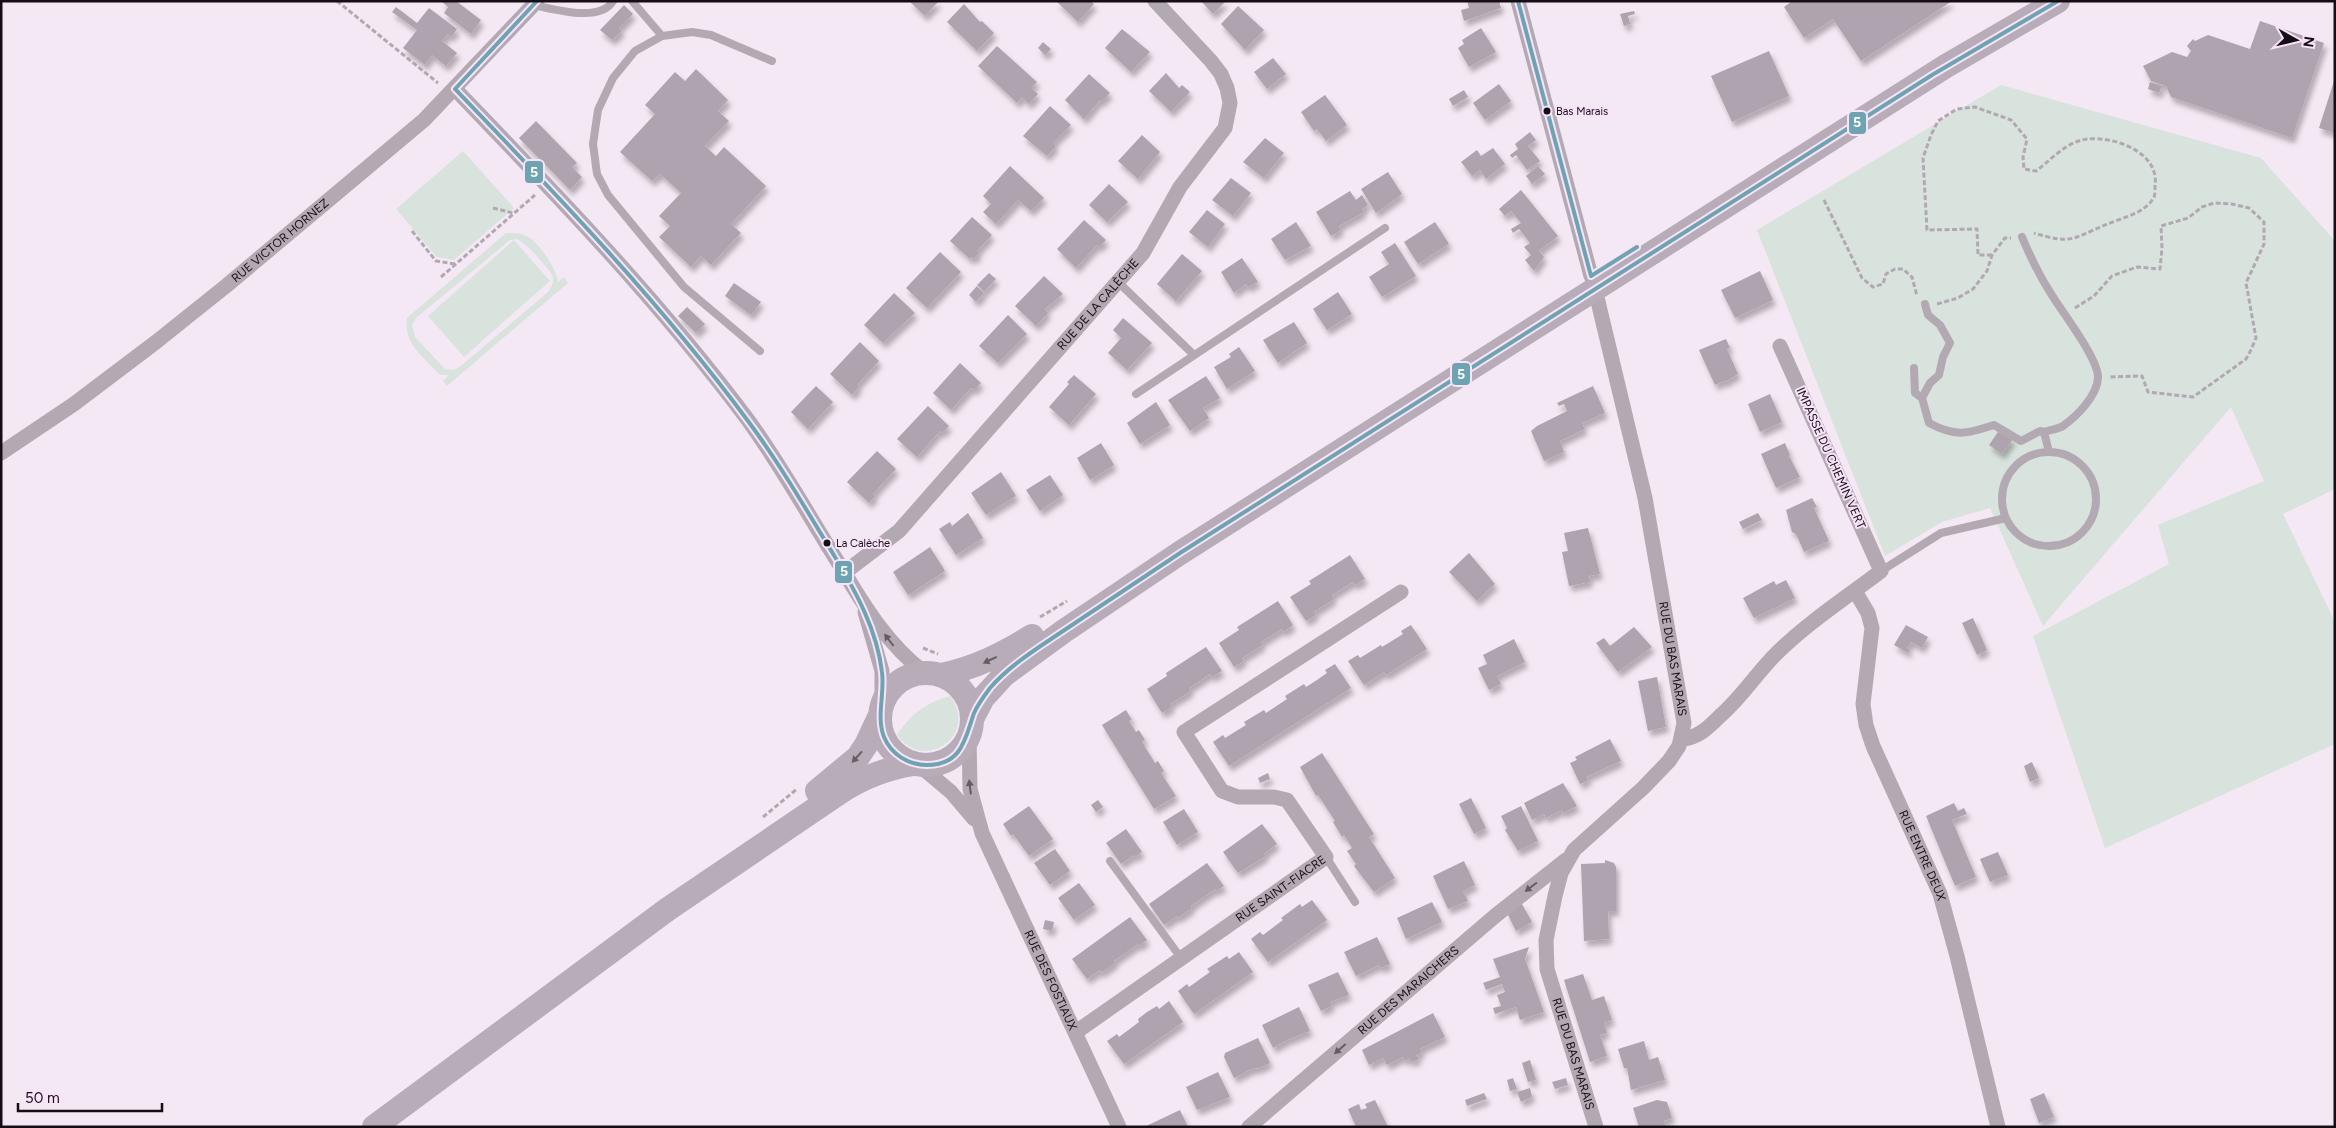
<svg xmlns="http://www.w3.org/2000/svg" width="2336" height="1128" viewBox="0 0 2336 1128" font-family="Figtree,sans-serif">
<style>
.green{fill:#d8e3de;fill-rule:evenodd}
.building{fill:#aea3ae;filter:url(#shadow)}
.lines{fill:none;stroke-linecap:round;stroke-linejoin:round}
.path{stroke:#b2a8b2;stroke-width:3;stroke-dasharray:5 2.5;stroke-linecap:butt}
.lane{stroke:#b3a9b3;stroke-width:8}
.street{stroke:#b3a9b3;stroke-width:15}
.primary{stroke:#b7acb7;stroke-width:24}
.bus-1-casing{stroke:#f8e3f8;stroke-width:8}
.bus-1{stroke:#6ea4b1;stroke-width:4}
.oneway{fill:#645c64}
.oneway2{fill:#665d66}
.bus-dot{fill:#150e15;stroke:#f8e3f8;stroke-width:2}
.labels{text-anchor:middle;stroke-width:4;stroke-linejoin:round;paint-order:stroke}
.bus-label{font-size:11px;fill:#150e15;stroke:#f8e3f8;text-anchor:start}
.street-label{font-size:12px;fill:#150e15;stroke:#f8e3f8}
.line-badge{stroke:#f8e3f8;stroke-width:2}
.badge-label{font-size:14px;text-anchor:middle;font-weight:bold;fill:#fff}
</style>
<defs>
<filter id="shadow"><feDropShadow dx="3" dy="5.5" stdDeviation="2.5" flood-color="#0004"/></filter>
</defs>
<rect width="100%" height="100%" fill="#f3e8f3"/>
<path class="green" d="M2001 85 2261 158 2335 241V489L2283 514 2335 622V744L2105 848 2033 636 2169 564 2158 525 2264 481 2231 407 2043 626 1990 508 1942 522 1885 556 1757 230Z
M463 151 514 208 454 260 437 257 396 209Z
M506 233C514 233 523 233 530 238 541 246 556 268 558 282L564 277 568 283 447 386 443 381 449 375H440C424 358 403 343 407 318ZM517 239C526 243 549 268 553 277 554 283 551 288 548 292L462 365 454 370 445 369 415 337 412 325 416 318 510 240Z
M514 240 550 281 464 357 428 316Z
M950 696C979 734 925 774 897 735 911 714 925 703 950 696Z"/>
<path class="building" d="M441 1H456L481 20 471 34 444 13 448 7Z
M909 1H939L925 16Z
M1056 1H1091L1094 4 1078 22Z
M1201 1H1226L1213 14Z
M1467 1H1499L1501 8 1464 21 1461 10 1469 8Z
M1792 1H1952L1861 61 1833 19 1804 38 1784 7Z
M964 4 980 22 982 21 994 33 977 51 947 22Z
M624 5 633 14 619 28 622 31 612 40 600 30Z
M1238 6 1264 30 1245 50 1221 24Z
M396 7 417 23 429 8 457 29 451 37 448 34 442 41 457 53 446 66 432 55 425 65 403 48 417 30 392 12Z
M1634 11 1635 14 1628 16 1630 24 1624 26 1620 14Z
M2260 21 2324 43 2292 138 2171 97 2166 86 2151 81 2143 66 2172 52 2187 57 2191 51 2187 46 2193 39 2195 41 2208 35 2250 49Z
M1481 28 1496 52 1469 67 1458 48 1464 44 1462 40Z
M1122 29 1150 52 1131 72 1105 48Z
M1043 42 1051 49 1045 55 1038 48Z
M997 46 1037 82 1031 88 1038 94 1029 104 1022 97 1017 103 978 66Z
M1769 51 1789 96 1732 122 1711 76Z
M1273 58 1286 74 1267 89 1254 72Z
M696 69 728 100 718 111 729 121 705 146 716 156 724 147 766 186 731 224 741 233 711 265 701 256 691 267 659 237 670 226 659 216 681 193 660 174 652 181 620 152 655 114 645 105 675 72 685 81Z
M1166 73 1179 88 1182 85 1190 92 1171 112 1149 91Z
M1089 74 1110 93 1101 102 1100 100 1084 119 1065 100Z
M2334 81H2335V133L2319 128Z
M2150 82 2162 86 2159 93 2148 89Z
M1499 84 1511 101 1485 120 1473 103Z
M1464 90 1468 97 1453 106 1449 99Z
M1325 95 1347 125 1326 141 1317 129 1314 131 1301 112Z
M1050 106 1071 125 1053 143 1056 146 1047 156 1023 136Z
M536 121 577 163 572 167 582 177 570 190 519 138Z
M1530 132 1536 140 1528 146 1540 161 1527 170 1516 155 1512 158 1510 155 1518 149 1515 144Z
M1142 135 1160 152 1138 179 1118 161Z
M1265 138 1284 153 1264 178 1243 162Z
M1493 148 1505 164 1486 179 1480 170 1472 176 1461 162 1477 150 1481 156Z
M1010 166 1044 198 1031 211 1018 200 996 224 983 212 991 204 983 196Z
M1538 166 1545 174 1532 184 1526 176Z
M1388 172 1402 194 1376 213 1361 189Z
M1231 178 1251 193 1233 216 1212 200Z
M1109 184 1128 202 1107 222 1089 205Z
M1521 190 1558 236 1539 251 1544 257 1534 271 1525 260 1531 255 1524 247 1530 243 1519 229 1513 233 1511 229 1521 223 1511 211 1505 216 1499 209Z
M1350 191 1356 200 1362 195 1368 205 1362 209 1364 212 1339 226 1341 230 1331 236 1316 212Z
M1207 210 1225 224 1208 247 1189 232Z
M972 217 992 235 977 251 979 253 974 259 971 257 970 259 950 241Z
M1084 220 1106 240 1099 247 1097 245 1076 268 1057 249Z
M1296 222 1311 246 1285 260 1271 239Z
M1435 222 1449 244 1418 264 1404 242Z
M1395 243 1416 276 1382 297 1369 277 1389 264 1381 252Z
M940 252 961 272 927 308 906 288Z
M1182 254 1202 271 1176 301 1157 284Z
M1242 258 1258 282 1248 287 1246 284 1234 293 1221 272Z
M1760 271 1773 300 1735 318 1721 290Z
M989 273 996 279 984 292 977 285Z
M1044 276 1063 294 1045 309 1048 313 1036 326 1015 306Z
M734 283 761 302 751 315 725 296Z
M977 286 984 293 976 302 969 295Z
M1338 292 1352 314 1327 330 1313 309Z
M894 293 915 313 883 343 864 325Z
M687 307 705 324 696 333 678 316Z
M1008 315 1027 334 998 363 979 346Z
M1123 318 1152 343 1127 370 1108 353 1121 338 1113 330Z
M1294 322 1307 343 1278 363 1263 340Z
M1726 339 1730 348 1727 349 1738 374 1725 382 1724 381 1715 385 1699 350Z
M860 342 879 361 857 385 859 387 852 395 830 374Z
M1239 347 1255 371 1227 389 1214 367 1231 357 1229 354Z
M960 363 981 383 974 390 971 388 951 410 933 393Z
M1074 375 1096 394 1069 425 1049 407 1069 384 1067 382Z
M1206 376 1220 398 1203 408 1209 418 1190 431 1168 400Z
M816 386 833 402 808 429 791 412Z
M1593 386 1605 413 1582 423 1585 429 1560 441 1564 452 1544 461 1531 431 1537 426 1567 411 1564 404 1559 406 1557 403Z
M1770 394 1782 422 1760 432 1748 404Z
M1156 402 1170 425 1140 444 1127 423Z
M928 406 949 426 942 433 940 431 917 457 897 439Z
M1998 432 2013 439 2002 454 1989 445Z
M1101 443 1114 465 1090 480 1077 458Z
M1785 443 1790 455 1789 456 1800 477 1776 488 1761 454Z
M877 451 896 469 873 494 875 496 869 503 847 482Z
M1001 472 1016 496 986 515 971 493Z
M1050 475 1063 495 1040 511 1026 490Z
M1812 498 1817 507 1814 508 1829 541 1804 552 1796 534 1792 532 1786 510Z
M968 513 983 538 956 555 939 529 950 522 952 526Z
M1758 513 1762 520 1743 529 1739 522Z
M1588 528 1600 574 1589 576 1590 582 1569 586 1562 552 1568 551 1564 533Z
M930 547 945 571 908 595 893 572Z
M1469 553 1495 584 1477 601 1449 572Z
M1350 555 1365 579 1355 585 1353 582 1332 595 1334 599 1314 612 1316 615 1306 621 1290 597 1311 584 1309 581Z
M1786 580 1795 598 1754 618 1743 598 1774 581 1776 585Z
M1278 601 1293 625 1284 632 1282 629 1261 642 1263 645 1242 658 1244 661 1234 667 1219 643 1239 630 1237 627Z
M1973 618 1987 650 1977 655 1962 623Z
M1411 625 1427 649 1386 675 1384 672 1364 685 1348 661 1358 655 1360 658 1381 645 1382 647 1403 634 1401 631Z
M1906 625 1928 637 1922 648 1911 642 1907 648 1910 650 1908 653 1894 645Z
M1634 627 1652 647 1618 672 1596 643 1604 638 1610 646Z
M1514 639 1525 662 1497 676 1501 684 1489 690 1478 668 1487 664 1483 655Z
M1206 647 1222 671 1212 677 1210 674 1189 688 1191 691 1170 704 1172 707 1162 713 1147 689 1167 676 1166 673Z
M1335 664 1351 688 1229 766 1213 742 1223 735 1225 738 1246 725 1244 722 1264 710 1266 713 1287 699 1285 696 1304 684 1306 687 1317 680 1327 673 1325 670Z
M1657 677 1666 727 1648 731 1638 681Z
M1126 710 1132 720 1129 721 1136 732 1139 730 1145 740 1142 742 1155 763 1158 761 1164 771 1161 773 1176 796 1154 809 1102 725Z
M1610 739 1621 761 1586 777 1589 780 1580 784 1570 763 1577 760 1575 757Z
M1322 753 1374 834 1369 837 1395 878 1374 892 1354 866 1356 864 1347 851 1352 848 1344 835 1342 837 1333 822 1335 821 1318 795 1316 796 1300 767Z
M2032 762 2039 778 2030 782 2024 766Z
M1268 773 1270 779 1260 783 1258 778Z
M1563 783 1577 806 1563 813 1562 810 1546 818 1544 814 1532 820 1524 803Z
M1471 798 1486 828 1474 834 1459 804Z
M1098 800 1103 807 1096 812 1091 805Z
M1954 803 1958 811 1964 808 1967 814 1952 820 1976 877 1955 886 1926 816Z
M1029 806 1053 839 1029 856 1013 834 1011 836 1003 824Z
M1521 806 1538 841 1518 851 1505 830 1507 828 1501 816Z
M1184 809 1198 832 1177 845 1163 822Z
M1262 824 1277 844 1264 854 1266 856 1238 873 1223 852Z
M1126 829 1142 852 1135 857 1134 855 1121 864 1106 843Z
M1055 849 1070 871 1050 885 1034 863Z
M1998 852 2008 875 1990 882 1980 859Z
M1605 860 1614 863 1616 867V911H1608L1609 939 1584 941 1581 864 1605 863Z
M1464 861 1475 885 1463 891 1468 901 1448 909 1433 876Z
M1207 863 1224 886 1216 891 1215 889 1191 906 1192 908 1178 918 1177 916 1164 925 1149 904Z
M1079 883 1095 905 1074 920 1058 898Z
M1312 900 1327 920 1268 962 1251 939 1260 932 1263 935 1283 920 1281 918 1300 904 1302 907Z
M1432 902 1442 922 1406 939 1397 918Z
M1522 904 1532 922 1516 931 1507 913Z
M1130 917 1147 940 1139 946 1138 944 1114 961 1115 963 1101 973 1100 970 1087 979 1072 959Z
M1045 920 1054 922 1052 931 1043 929Z
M1377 937 1390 964 1381 968 1379 965 1356 976 1344 952Z
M1529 947 1525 959 1544 1012 1520 1020 1516 1007 1495 1014 1493 1008 1501 1006 1497 995 1505 992 1502 984 1486 990 1483 983 1500 977 1493 959Z
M1239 952 1253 972 1194 1014 1178 991 1187 984 1189 987 1210 972 1207 969 1227 956 1229 959Z
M1338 972 1349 995 1330 1002 1332 1006 1321 1011 1308 985Z
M1583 974 1592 1000 1604 996 1612 1020 1604 1023 1607 1033 1600 1035 1607 1056 1590 1062 1564 980Z
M1169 1001 1183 1022 1124 1064 1107 1041 1117 1034 1119 1037 1139 1022 1138 1019 1147 1012 1157 1006 1159 1009Z
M1299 1007 1310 1031 1287 1040 1273 1048 1262 1025Z
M1433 1013 1445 1037 1420 1049 1422 1053 1416 1055 1419 1059 1411 1062 1410 1058 1405 1061 1403 1057 1387 1065 1383 1058 1369 1065 1362 1050Z
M1258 1038 1270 1063 1259 1068 1252 1069 1234 1078 1224 1057 1225 1053Z
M1644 1041 1649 1060 1658 1057 1665 1080 1631 1090 1627 1068H1624L1618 1049Z
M1530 1060 1536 1080 1528 1082 1522 1063Z
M1218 1072 1230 1097 1197 1110 1186 1087Z
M1513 1078 1517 1089 1510 1091 1507 1080Z
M1566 1078 1568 1085 1555 1089 1552 1082Z
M1530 1088 1532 1097 1521 1102 1517 1092Z
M1484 1093 1487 1099 1467 1106 1465 1100Z
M2044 1093 2054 1117 2039 1123 2030 1099Z
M1375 1100 1388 1127H1356L1348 1109 1359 1104 1361 1110 1367 1108 1365 1104Z
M1657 1100 1667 1102 1672 1118 1664 1121 1666 1127H1639L1633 1108Z
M1180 1110 1188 1127H1144Z"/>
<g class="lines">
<path class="path" d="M337 1 438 83
M1824 200 1862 278 1873 287 1883 284 1886 274 1895 269H1903L1912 277 1917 296
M493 208 513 213
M412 231 436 261 455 264
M1992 255H1978L1977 229 1927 230 1923 158 1931 135 1938 121 1957 109 1975 107 2011 120 2027 139 2023 157 2024 169 2036 171C2052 159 2066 142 2087 139 2114 136 2160 152 2155 186 2155 189 2155 195 2154 197 2145 214 2121 218 2105 225 2070 240 2071 244 2034 233
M441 277 535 195
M1937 304 1958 298 1973 289 1987 271 1992 255 2005 238H2011
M2075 308 2094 296 2112 276 2137 267 2160 269 2162 248 2161 226 2188 218 2202 207 2214 203 2232 204 2249 208 2264 222V244L2246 283 2256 338 2250 352 2246 359 2193 397 2148 392 2142 376 2109 377
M1040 617 1067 601
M923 648 938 654
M763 817 797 789"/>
<path class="lane" d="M632 1 662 36
M533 5C554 9 600 23 613 1
M2022 237C2030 256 2039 275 2050 292 2061 311 2099 359 2098 378 2097 396 2077 416 2063 426 2058 429 2050 430 2044 432L2049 452
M1118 282 1194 355
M760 351 684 287 608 195 597 174 593 144 598 110 613 78 635 51 662 36 692 32 711 35 772 61
M1914 368 1915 393 1922 398 1929 423C1955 437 1967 434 1994 425L2021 441 2040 431 2044 432
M1136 394 1385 228
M1922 398 1930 383 1939 375 1943 357 1950 343 1940 325 1928 315 1925 304
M2002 499a47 47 0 1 1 94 0a47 47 0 1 1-94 0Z
M1881 571 1941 533 2006 518
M1326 857 1355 902
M1110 861 1181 958"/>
<g class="street">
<path d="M1518 1 1591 276"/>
<path d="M455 89C557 195 660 302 748 420 782 467 810 518 841 567 864 606 888 645 925 673"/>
<path id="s1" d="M1595 289 1645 498 1684 723 1679 746 1669 761 1643 788 1574 850 1561 873 1555 896 1546 940 1547 969 1596 1127"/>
<path id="s2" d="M1 453 74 404 156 342 226 286 424 120 537 1"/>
<path id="s3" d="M844 573 899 531 1143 253 1180 187 1225 128 1230 103 1227 88 1221 74 1211 61 1155 1"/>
<path id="s4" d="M1855 591 1868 613 1872 628 1863 704 1866 725 1873 746 1940 894 1957 956 1998 1127"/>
<path d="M865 612 882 671V705"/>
<path id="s5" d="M969 737 970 789 982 833 1119 1127"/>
<path d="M1682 739C1698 738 1709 727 1720 716 1742 697 1758 671 1779 651 1810 621 1847 597 1881 571L1780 346"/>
<path d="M919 765 951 792 974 819"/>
<path id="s6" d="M1076 1032 1326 857 1287 800 1274 797H1238L1222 791 1184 732 1401 592"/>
<path id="s7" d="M1249 1127 1495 916 1566 860"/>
</g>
<path class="primary" d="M880 719a46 46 0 1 1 92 0a46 46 0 1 1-92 0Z
M941 675C975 668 1003 654 1032 636
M972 719 983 698 1004 675 1064 631 1180 553 1946 66 2058 1
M817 791 858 757 866 745 880 715
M374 1127 668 909 839 793C862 778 887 768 914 764"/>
<g class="bus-1-casing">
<path id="bus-1" d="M537 1 455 89C557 195 660 302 748 421 780 464 807 511 835 557 856 592 877 630 882 672 885 693 876 717 884 737 891 754 908 765 927 765 962 765 965 739 974 713 978 704 984 696 990 688 1009 666 1036 649 1060 633 1100 606 1140 580 1180 553L1932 75 2058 1
M1518 1 1591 276 1637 247"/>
</g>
<use href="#bus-1" class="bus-1"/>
</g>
<defs><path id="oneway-solid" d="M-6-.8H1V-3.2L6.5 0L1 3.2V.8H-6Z" transform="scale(1.25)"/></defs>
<g class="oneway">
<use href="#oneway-solid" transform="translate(889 640) rotate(-127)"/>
<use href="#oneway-solid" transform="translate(970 787) rotate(-97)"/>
<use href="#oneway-solid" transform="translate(1531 887) rotate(143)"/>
<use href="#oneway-solid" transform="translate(1340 1049) rotate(139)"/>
</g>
<g class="oneway2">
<use href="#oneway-solid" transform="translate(990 660) rotate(155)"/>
<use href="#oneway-solid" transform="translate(857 757) rotate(132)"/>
</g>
<g class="bus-dot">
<circle cx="1547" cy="111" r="4.5"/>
<circle cx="827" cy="543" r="4.5"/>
</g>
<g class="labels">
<g class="bus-label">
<text x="1556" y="115">Bas Marais</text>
<text x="836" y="547">La Calèche</text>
</g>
<g class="street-label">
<text dy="4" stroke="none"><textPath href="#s2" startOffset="351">RUE VICTOR HORNEZ</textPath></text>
<text dy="4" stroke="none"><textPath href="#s3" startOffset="371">RUE DE LA CALÈCHE</textPath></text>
<text transform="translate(1831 458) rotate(66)" y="4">IMPASSE DU CHEMIN VERT</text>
<text dy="4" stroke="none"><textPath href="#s1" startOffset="378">RUE DU BAS MARAIS</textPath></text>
<text dy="4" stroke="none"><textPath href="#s4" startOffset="281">RUE ENTRE DEUX</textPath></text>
<text dy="4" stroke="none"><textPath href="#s6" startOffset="250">RUE SAINT-FIACRE</textPath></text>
<text dy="4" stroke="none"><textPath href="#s5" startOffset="260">RUE DES FOSTIAUX</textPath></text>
<text dy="4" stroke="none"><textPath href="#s7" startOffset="210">RUE DES MARAICHERS</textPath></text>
<text dy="4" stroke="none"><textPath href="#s1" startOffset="828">RUE DU BAS MARAIS</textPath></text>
</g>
</g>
<g class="line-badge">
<rect x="1848" y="111" width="19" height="24" rx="5" fill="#6ea4b1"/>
<rect x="524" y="160" width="20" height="24" rx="5" fill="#6ea4b1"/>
<rect x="1451" y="362" width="20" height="24" rx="5" fill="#6ea4b1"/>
<rect x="834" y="560" width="19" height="24" rx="5" fill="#6ea4b1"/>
</g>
<g class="badge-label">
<text x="1857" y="127">5</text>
<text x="534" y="177">5</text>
<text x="1461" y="379">5</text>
<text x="844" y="576">5</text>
</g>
<rect width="2336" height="1128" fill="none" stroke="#150e15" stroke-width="5"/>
<g transform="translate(2296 40) rotate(98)" stroke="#f8e3f8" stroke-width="4" paint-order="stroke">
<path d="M0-4L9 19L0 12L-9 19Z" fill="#150e15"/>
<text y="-8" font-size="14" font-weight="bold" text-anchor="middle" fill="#150e15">N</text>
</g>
<path d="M18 1103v8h144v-8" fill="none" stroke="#150e15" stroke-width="2.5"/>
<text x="25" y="1103" font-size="15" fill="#150e15" stroke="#f8e3f8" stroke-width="4" paint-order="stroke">50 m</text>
</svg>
